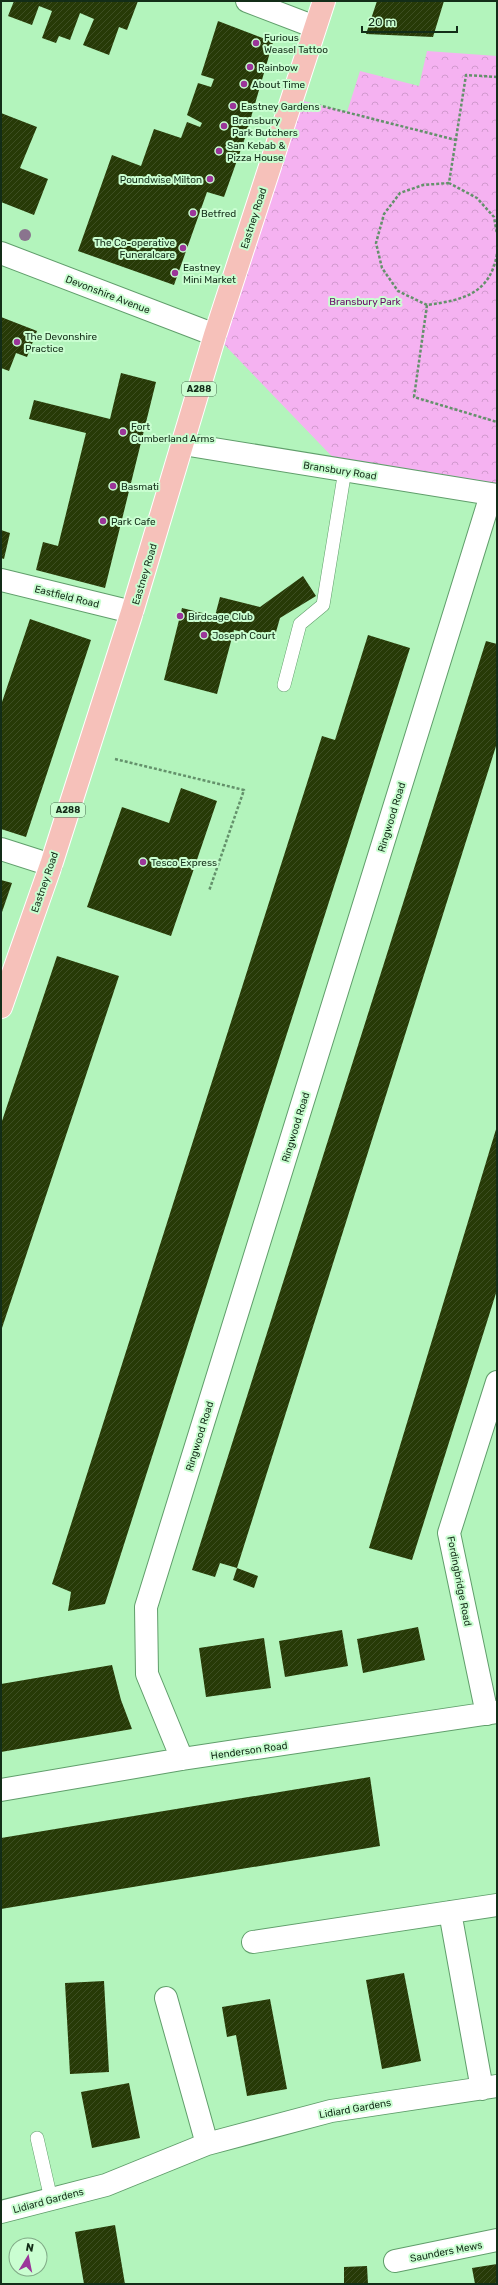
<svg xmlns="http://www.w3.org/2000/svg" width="498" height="2285" viewBox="0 0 498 2285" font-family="Rubik,sans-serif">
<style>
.park{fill:url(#park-crowns)}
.building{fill:url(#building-hatch)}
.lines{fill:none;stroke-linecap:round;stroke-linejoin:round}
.lane-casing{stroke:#609e6b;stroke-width:14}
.street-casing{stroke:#609e6b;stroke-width:24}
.secondary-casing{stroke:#609e6b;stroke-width:24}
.primary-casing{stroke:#fff;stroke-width:24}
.path{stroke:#64916b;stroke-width:2.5;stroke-dasharray:3 2;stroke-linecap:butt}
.lane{stroke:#fff;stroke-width:13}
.street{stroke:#fff;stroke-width:22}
.secondary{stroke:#fff;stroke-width:22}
.primary{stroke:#f6c1ba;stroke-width:22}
.tree{fill:#8a748e}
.poi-dot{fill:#9b359a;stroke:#cafed1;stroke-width:1.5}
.labels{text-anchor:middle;stroke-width:4;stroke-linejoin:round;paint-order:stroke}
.shield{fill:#cafed1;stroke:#4a6c50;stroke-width:1}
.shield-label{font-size:9px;font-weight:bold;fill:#132d18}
.poi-label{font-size:10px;fill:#132d18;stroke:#cafed1;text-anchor:start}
.street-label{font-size:10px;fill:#132d18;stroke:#cafed1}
.park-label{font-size:10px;fill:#680b68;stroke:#cafed1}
</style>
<defs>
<pattern id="park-crowns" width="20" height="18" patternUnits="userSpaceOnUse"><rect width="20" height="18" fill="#f5b2f1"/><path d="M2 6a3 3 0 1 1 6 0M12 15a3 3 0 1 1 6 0" fill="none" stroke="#d199ce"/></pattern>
<pattern id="building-hatch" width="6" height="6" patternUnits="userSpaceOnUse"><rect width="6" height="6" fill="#273a07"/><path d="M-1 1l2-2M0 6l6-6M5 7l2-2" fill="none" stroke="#3d4e22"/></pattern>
</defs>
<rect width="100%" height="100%" fill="#b3f4bc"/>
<path class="park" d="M427 51 497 56V495L345 470 215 335 292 98 347 112 360 71 419 86Z"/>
<path class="building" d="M14 1H138L127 30 119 27 109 55 83 45 94 19 80 13 70 40 59 36 56 43 42 38 52 11 39 6 32 25 8 16Z
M377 1H444L433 37 366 34Z
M218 21 273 42 245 138 224 197 207 192 174 285 78 251 112 155 141 166 154 129 181 138 187 122 200 127 202 123 187 115 198 83 211 87 214 79 201 75Z
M1 113 37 127 20 168 48 179 34 215 1 202Z
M1 317 37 331 27 357 16 353 9 371 1 368Z
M121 373 156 382 105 588 36 570 43 542 58 546 86 433 29 419 34 400 110 419Z
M1 530 10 533 4 559 1 558Z
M303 576 316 596 280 618 274 639 234 630 217 694 164 680 182 608 215 616 220 597 260 607Z
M30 619 91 640 26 837 1 829V705Z
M368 635 410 648 105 1604 68 1611 71 1592 52 1584 322 736 335 740Z
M486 641 497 644V743L237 1568 220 1563 215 1577 192 1570Z
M181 788 217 801 171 936 87 907 122 807 169 823Z
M1 880 12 883 1 915Z
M57 956 119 976 1 1331V1124Z
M497 1126V1290L412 1560 369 1548Z
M237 1568 258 1576 254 1588 233 1580Z
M418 1627 425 1660 363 1673 357 1639Z
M342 1630 348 1666 285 1677 279 1641Z
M264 1638 271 1688 206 1697 199 1648Z
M112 1665 121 1700 132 1729 1 1752V1684Z
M370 1777 380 1846 1 1909V1838Z
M404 1973 421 2061 382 2069 366 1980Z
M104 1981 109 2072 70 2074 65 1983Z
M270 1999 287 2089 247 2096 236 2035 227 2037 222 2007Z
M129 2083 140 2138 92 2148 81 2092Z
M115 2225 125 2284H84L75 2232Z
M497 2264V2284H475L472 2268Z
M367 2266 368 2284H344V2267Z"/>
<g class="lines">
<g class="lane-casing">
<path id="lane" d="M284 685 300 624 323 605 345 470
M37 2138 51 2199"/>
</g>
<g class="street-casing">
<path id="street" d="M247 1 315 27
M1 253 215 335
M1 580 132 612
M1 849 51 865
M487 1714 449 1533 497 1382
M182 1759 147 1674 146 1607 491 495
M1 1790 182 1759 497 1712
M450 1912 482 2089
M253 1942 497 1905
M166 1998 207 2144
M1 2212 106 2185 207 2144 331 2111 497 2086
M395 2261 497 2240"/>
</g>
<g class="secondary-casing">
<path id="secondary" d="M183 444 497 495"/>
</g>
<g class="primary-casing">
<path id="primary" d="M1 1007 51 865 132 612 215 335 324 1"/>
</g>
<path class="path" d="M497 77 466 75 449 183 477 198 494 217 497 234
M318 105 456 140
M497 254C490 294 463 300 427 305L414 397 497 422
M427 305 398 291 382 268 376 243 384 214 400 193 423 185 449 183
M115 759 244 790 209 891"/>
<use href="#lane" class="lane"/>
<use href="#street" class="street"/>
<use href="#secondary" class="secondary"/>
<use href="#primary" class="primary"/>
</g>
<circle class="tree" cx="25" cy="235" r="6"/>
<g class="poi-dot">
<circle cx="256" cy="43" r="4"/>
<circle cx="250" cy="67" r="4"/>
<circle cx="244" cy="84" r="4"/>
<circle cx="233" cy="106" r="4"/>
<circle cx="224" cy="126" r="4"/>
<circle cx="219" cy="151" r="4"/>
<circle cx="210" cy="179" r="4"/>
<circle cx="193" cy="213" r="4"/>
<circle cx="183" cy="248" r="4"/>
<circle cx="175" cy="273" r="4"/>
<circle cx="17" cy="342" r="4"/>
<circle cx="123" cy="432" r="4"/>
<circle cx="113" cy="486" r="4"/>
<circle cx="103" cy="521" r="4"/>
<circle cx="180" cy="616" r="4"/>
<circle cx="204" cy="635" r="4"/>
<circle cx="143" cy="862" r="4"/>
</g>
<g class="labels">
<g class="shield">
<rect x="182" y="382" width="34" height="14" rx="3"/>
<rect x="51" y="803" width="34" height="14" rx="3"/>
</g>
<g class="shield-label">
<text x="199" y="392">A288</text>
<text x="68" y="813">A288</text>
</g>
<g class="poi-label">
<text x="264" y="41">Furious<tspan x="264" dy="12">Weasel Tattoo</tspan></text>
<text x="258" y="71">Rainbow</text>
<text x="252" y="88">About Time</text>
<text x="241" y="110">Eastney Gardens</text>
<text x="232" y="124">Bransbury<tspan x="232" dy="12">Park Butchers</tspan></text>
<text x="227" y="149">San Kebab &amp;<tspan x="227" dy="12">Pizza House</tspan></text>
<text x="202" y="183" text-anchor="end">Poundwise Milton</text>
<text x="201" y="217">Betfred</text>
<text x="175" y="246" text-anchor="end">The Co-operative<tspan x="175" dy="12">Funeralcare</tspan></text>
<text x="183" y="271">Eastney<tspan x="183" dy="12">Mini Market</tspan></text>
<text x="25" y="340">The Devonshire<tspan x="25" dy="12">Practice</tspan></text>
<text x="131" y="430">Fort<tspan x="131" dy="12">Cumberland Arms</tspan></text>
<text x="121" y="490">Basmati</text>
<text x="111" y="525">Park Cafe</text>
<text x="188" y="620">Birdcage Club</text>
<text x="212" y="639">Joseph Court</text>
<text x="151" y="866">Tesco Express</text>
</g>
<g class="street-label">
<text transform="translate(253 218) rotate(-72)" y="4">Eastney Road</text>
<text transform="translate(108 294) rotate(21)" y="4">Devonshire Avenue</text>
<text transform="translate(340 470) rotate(9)" y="4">Bransbury Road</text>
<text transform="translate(144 574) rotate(-73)" y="4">Eastney Road</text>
<text transform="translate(67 596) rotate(14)" y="4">Eastfield Road</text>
<text transform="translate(391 817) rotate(-73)" y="4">Ringwood Road</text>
<text transform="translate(44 882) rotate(-71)" y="4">Eastney Road</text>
<text transform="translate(295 1127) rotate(-73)" y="4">Ringwood Road</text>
<text transform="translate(199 1436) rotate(-73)" y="4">Ringwood Road</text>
<text transform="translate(460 1581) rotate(79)" y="4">Fordingbridge Road</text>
<text transform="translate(249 1750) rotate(-8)" y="4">Henderson Road</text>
<text transform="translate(355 2108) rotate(-10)" y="4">Lidiard Gardens</text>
<text transform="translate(48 2200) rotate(-15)" y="4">Lidiard Gardens</text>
<text transform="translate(446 2251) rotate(-11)" y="4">Saunders Mews</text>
</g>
<g class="park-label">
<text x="365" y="305">Bransbury Park</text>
</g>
</g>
<rect width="498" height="2285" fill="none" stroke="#132d18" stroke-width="4"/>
<g transform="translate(28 2257) rotate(10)"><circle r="19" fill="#cafed1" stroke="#81aa87"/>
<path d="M0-3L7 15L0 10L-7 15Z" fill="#9b359a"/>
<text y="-6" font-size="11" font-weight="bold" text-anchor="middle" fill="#132d18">N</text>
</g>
<path d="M362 26v6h95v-6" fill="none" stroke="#132d18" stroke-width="2"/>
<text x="368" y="26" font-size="12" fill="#132d18" stroke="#cafed1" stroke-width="3" paint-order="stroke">20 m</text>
</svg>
